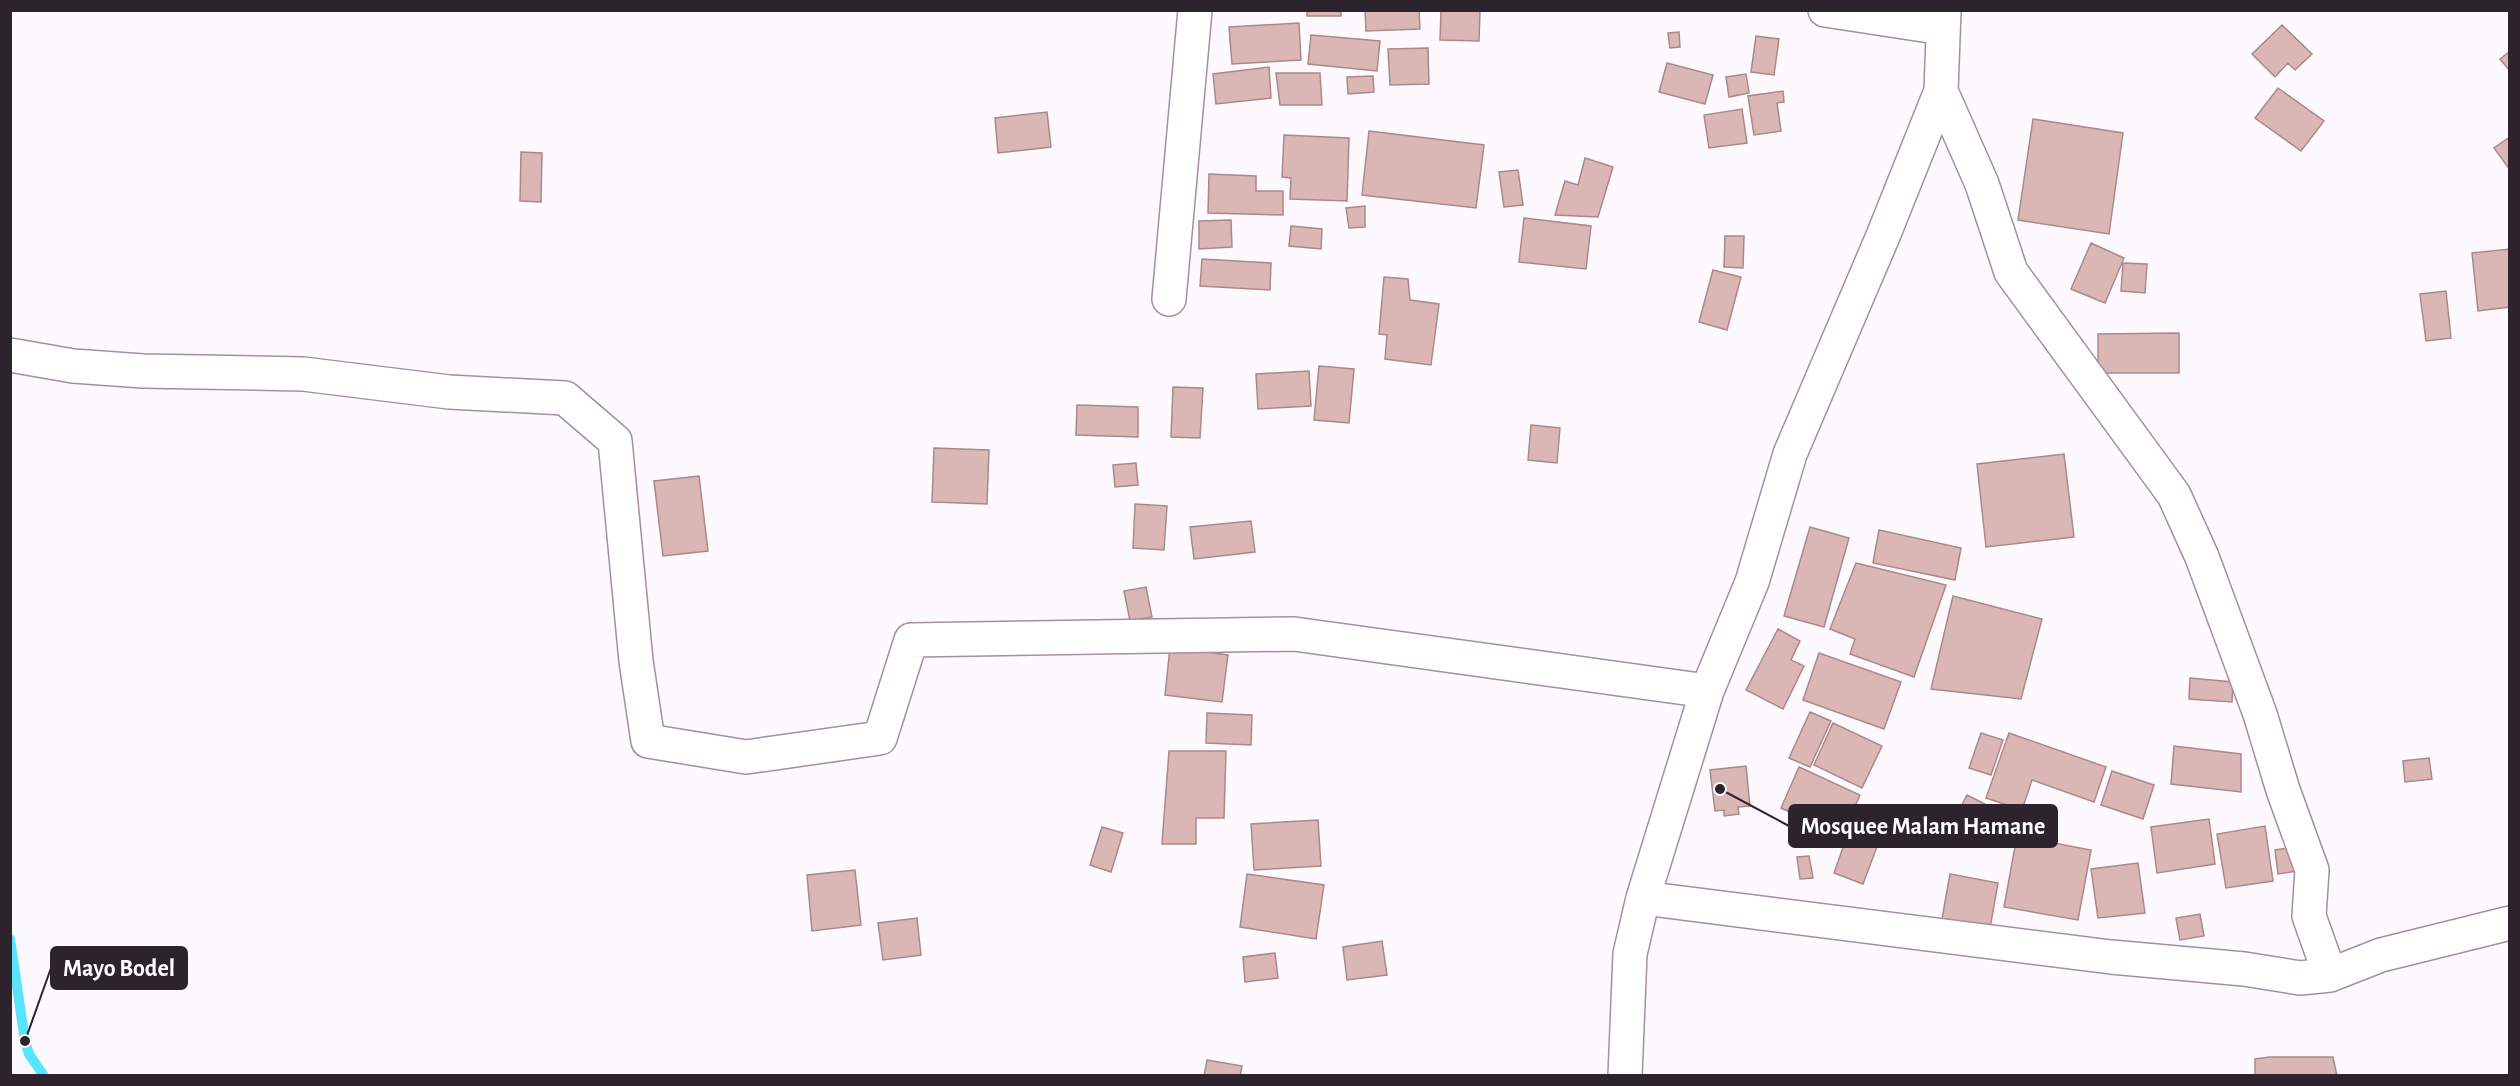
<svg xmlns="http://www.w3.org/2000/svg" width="2520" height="1086" viewBox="0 0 2520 1086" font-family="'Alegreya Sans',sans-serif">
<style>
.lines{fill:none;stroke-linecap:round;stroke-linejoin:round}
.stream{stroke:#57e4fc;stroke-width:10}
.building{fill:#dab7b5;stroke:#aa8987;stroke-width:1.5}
.minor-casing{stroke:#a38ea4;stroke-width:36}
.minor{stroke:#fff;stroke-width:33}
.leader{fill:none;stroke:#2c232c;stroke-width:2}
.callout-dot{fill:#2c232c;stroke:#fef9fe;stroke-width:2}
.callout{fill:#2c232c;stroke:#2c232c;stroke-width:2}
.callout-label{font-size:24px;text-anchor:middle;font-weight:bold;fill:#fff}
</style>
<rect width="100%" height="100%" fill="#fef9fe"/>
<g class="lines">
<path class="stream" d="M10 939 25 1041 29 1054 44 1076"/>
</g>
<path class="building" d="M1307 10H1341V16H1307Z
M1365 10H1419L1420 29 1366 31Z
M1441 10H1480L1479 41 1440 40Z
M1299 23 1301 60 1232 64 1229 27Z
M2282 25 2312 54 2295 70 2288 63 2275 77 2252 54Z
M1679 32 1680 47 1670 48 1668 33Z
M1311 35 1380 41 1377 71 1308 64Z
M1756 36 1779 39 1774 75 1751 72Z
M1428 48 1429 84 1390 85 1388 49Z
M2510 51V71L2500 59Z
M1667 63 1713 75 1705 104 1659 92Z
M1269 67 1271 98 1216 104 1213 74Z
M1276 73H1320L1322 105H1280Z
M1746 74 1749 93 1729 97 1726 77Z
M1373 76 1374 92 1348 94 1347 77Z
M2278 88 2324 121 2301 151 2255 118Z
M1783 91 1784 102 1777 103 1781 131 1754 135 1748 96Z
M1742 109 1747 143 1709 148 1704 115Z
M1047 112 1051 147 998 153 995 118Z
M2033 119 2123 133 2109 234 2018 220Z
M1369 131 1484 145 1476 208 1362 195Z
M1284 135 1349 138 1347 201 1290 199 1291 178 1282 177Z
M2510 137V170L2494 148Z
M521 152 542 153 541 202 520 201Z
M1585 158 1613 167 1598 217 1555 215 1565 181 1578 185Z
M1518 170 1523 205 1504 207 1499 172Z
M1209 174 1256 176V191H1283V215L1208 213Z
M1365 206V227L1349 228 1346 208Z
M1524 218 1591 226 1586 269 1519 262Z
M1231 220 1232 247 1199 249V221Z
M1291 226 1322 229 1321 249 1289 246Z
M1725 236H1744L1743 268 1724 267Z
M2091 243 2124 258 2105 303 2071 289Z
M2510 249V307L2478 311 2472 253Z
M1202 259 1271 263 1270 290 1200 286Z
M2123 263 2147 264 2145 293 2121 291Z
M1713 270 1741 277 1727 330 1699 322Z
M1384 277 1408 279 1410 300 1439 304 1431 365 1385 359 1387 335 1379 334Z
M2446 291 2451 338 2426 341 2420 294Z
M2179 333V373H2098V334Z
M1319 366 1354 369 1349 423 1314 420Z
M1309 371 1311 406 1258 409 1256 374Z
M1173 387 1203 388 1200 438 1171 437Z
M1077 405 1138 407V437L1076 435Z
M1531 425 1560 428 1557 463 1528 460Z
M934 448 989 450 987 504 932 502Z
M2064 454 2074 537 1986 547 1977 464Z
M1136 463 1138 485 1115 487 1113 465Z
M699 476 708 551 663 556 654 481Z
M1135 504 1167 506 1164 550 1133 548Z
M1251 521 1255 552 1194 559 1190 527Z
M1810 527 1849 538 1824 627 1784 616Z
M1879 530 1961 548 1955 580 1873 563Z
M1856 563 1946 585 1914 677 1850 654 1855 639 1830 629Z
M1146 587 1152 617 1130 621 1124 591Z
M1953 596 2042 619 2021 699 1931 689Z
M1778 629 1800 641 1791 660 1804 666 1783 709 1746 690Z
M1170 647 1228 655 1222 702 1165 695Z
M1819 653 1901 682 1884 729 1803 700Z
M2190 678 2233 682 2232 702 2189 699Z
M1810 712 1831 721 1810 767 1789 758Z
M1207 713 1252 715 1251 745 1206 743Z
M1833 723 1882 746 1862 788 1814 765Z
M1981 733 2003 740 1991 775 1969 768Z
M2009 733 2106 767 2094 802 2032 780 2022 810 1986 798Z
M2174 746 2241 754V792L2171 784Z
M1169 751H1226L1224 818H1196V844H1162Z
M2429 758 2432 779 2405 782 2403 761Z
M1746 766 1750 806 1738 807 1739 814 1724 816V810L1715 811 1710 770Z
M1799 767 1860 795 1842 835 1781 808Z
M2112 771 2154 785 2143 819 2101 805Z
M1967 795 1991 807 1972 844 1948 832Z
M2209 819 2215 864 2157 873 2151 827Z
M1318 820 1321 866 1254 870 1251 824Z
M2265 826 2273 881 2226 888 2217 834Z
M1102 827 1123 833 1111 872 1090 865Z
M1848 833 1878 844 1863 884 1834 873Z
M2017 836 2091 850 2078 920 2004 907Z
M2294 847 2298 871 2278 874 2275 850Z
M1809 856 1813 878 1800 879 1797 857Z
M2138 863 2145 913 2098 918 2091 869Z
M855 870 861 925 812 931 807 875Z
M1247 874 1324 885 1316 939 1240 927Z
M1950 874 1998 883 1990 928 1942 919Z
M2200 914 2204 936 2180 940 2176 918Z
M917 918 921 955 883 960 878 923Z
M1382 941 1387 975 1347 980 1343 947Z
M1275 953 1278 978 1245 982 1243 957Z
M2270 1057H2333L2337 1076H2255V1059Z
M1207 1060 1242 1066 1240 1076H1204Z"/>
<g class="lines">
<g class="minor-casing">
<path id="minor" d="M1825 10 1943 28
M1941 91 1982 184 2011 272 2174 495 2202 557 2260 714 2283 790 2312 870 2309 916 2330 975 2381 955 2510 923
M1169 299 1195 10
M10 355 73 366 143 371 303 374 449 392 565 398 615 441 636 661 648 741 746 757 880 738 911 640 1294 634 1707 691
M1643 898 2111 957 2244 969 2300 978 2330 975
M1625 1076 1630 954 1643 898 1707 691 1752 582 1790 454 1883 236 1941 91 1944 10"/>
</g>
<use href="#minor" class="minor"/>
</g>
<path class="leader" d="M1720 789L1789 826M25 1041L51 968"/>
<g class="callout-dot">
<circle cx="1720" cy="789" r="6"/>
<circle cx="25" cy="1041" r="6"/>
</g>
<g class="callout">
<rect x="1789" y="805" width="268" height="42" rx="6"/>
<rect x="51" y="947" width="136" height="42" rx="6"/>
</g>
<g class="callout-label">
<text x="1923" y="834">Mosquee Malam Hamane</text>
<text x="119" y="976">Mayo Bodel</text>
</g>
<rect width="2520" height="1086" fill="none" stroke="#2c232c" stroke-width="24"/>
</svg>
